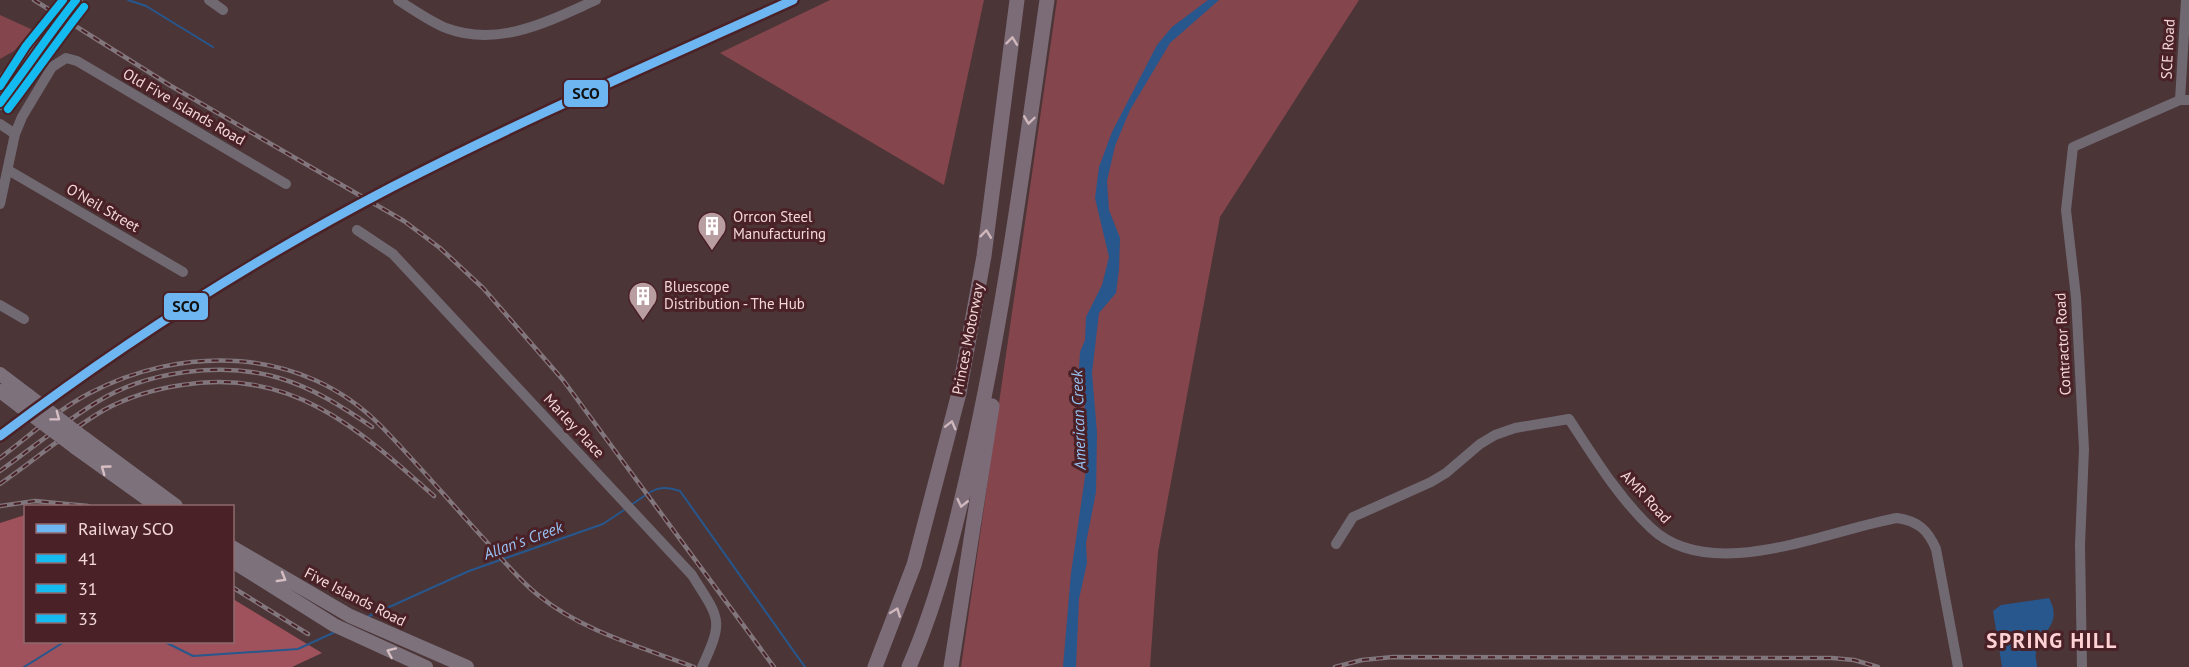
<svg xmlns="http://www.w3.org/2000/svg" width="2189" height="667" viewBox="0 0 2189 667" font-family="'PT Sans',sans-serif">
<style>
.green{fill:#85454d}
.forest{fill:#9f525b}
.water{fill:#27578d}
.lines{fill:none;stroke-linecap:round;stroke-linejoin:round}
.stream{stroke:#27578d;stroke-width:2}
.minor{stroke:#716972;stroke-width:10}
.major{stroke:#7d717c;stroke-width:14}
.highway{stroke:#7b6c78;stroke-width:15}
.rail-casing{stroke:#82767d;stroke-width:4.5}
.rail{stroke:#4a2126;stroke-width:2;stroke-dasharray:7;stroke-linecap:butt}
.major-bridge{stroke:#7d717c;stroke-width:14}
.bus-1-casing{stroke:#4a2126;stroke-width:12}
.bus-2-casing{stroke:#4a2126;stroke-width:12}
.bus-3-casing{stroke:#4a2126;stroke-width:12}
.bus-1{stroke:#13bbf1;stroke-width:8}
.bus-2{stroke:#13bbf1;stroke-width:8}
.bus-3{stroke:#13bbf1;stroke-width:8}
.rail-1-casing{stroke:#4a2126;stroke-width:14}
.rail-1{stroke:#6db6f1;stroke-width:9}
.oneway{stroke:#cfb7bc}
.oneway2{stroke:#d6bec2}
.labels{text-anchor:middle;stroke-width:6;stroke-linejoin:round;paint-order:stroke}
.street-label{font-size:15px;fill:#f3d7d9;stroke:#4a2126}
.poi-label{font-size:15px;fill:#f3d7d9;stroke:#4a2126;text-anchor:start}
.water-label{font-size:16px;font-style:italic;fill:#97c2f5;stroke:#4a2126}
.district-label{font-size:21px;font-weight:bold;letter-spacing:1.5px;fill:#ffd2d5;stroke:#4a2126}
.line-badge{stroke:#4a2126;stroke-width:2}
.pale-badge-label{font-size:16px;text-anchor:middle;font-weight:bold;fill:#111}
</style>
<rect width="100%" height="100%" fill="#4b3537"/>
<path class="green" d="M830 0H984L944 185 720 53Z
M1057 0H1359L1220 217 1158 552 1150 667H961Z
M0 15 33 30 14 51 0 59Z"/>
<path class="forest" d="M25 515 26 642H232L233 599 322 653 292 667H0V523Z"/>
<path class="water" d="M1208 0H1219L1170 43 1130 110 1115 146 1107 181 1109 210 1120 238 1119 270 1116 293 1099 313 1092 373 1097 433 1096 492 1086 543 1087 563 1079 599 1076 667H1063L1071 573 1086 470 1084 459 1087 442 1082 425 1086 398 1079 368 1080 352 1085 340 1086 317 1102 285 1109 257 1095 198 1099 167 1112 132 1157 45 1172 27Z
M2049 598C2063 624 2042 630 2036 652 2035 656 2037 663 2037 667H2002L1993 611 2001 605Z"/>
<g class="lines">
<path class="stream" d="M128 0 146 6 213 47
M631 505C651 492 656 483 680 491L805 667
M367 617 469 571 603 524 624 510
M165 642 193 656 298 649 335 632
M24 667 64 642"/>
<path class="minor" d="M209 0 223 10
M398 0C414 10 429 21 446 28 499 48 549 21 596 0
M2180 100 2186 0
M0 124 15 134
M8 170 183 272
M0 204 15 134 22 117 52 67 66 58 77 61 286 184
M357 230 393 254 692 575C719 619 725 618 702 667
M0 305 24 319
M1336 544 1353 517 1431 482 1446 473 1480 444 1495 435 1515 428 1569 419C1594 457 1618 497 1651 528 1711 585 1828 530 1897 518 1918 521 1928 530 1936 549L1958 667
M2082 667 2080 545 2084 449 2076 297 2066 210 2073 147 2180 100H2189"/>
<path class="major" d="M0 85 16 66 30 56
M0 103 23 73 34 53 76 0
M0 374 29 396
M0 391 21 407
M84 438 176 506
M76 448 157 506
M232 547 350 616 467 667
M232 561 334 625 426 667"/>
<path class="highway" d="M875 667 914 565 959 393 984 256 1017 0
M909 667C941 593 959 514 976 436 1007 292 1026 146 1047 0
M951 667 992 406"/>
<g class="rail-casing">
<path id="rail" d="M34 0 171 86 404 221 440 248 483 288 563 380 774 667
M0 458C28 437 56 411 88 394 183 344 302 346 381 426 417 463 450 502 485 540 502 559 518 579 538 595 582 631 641 647 694 667
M0 471C32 448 64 422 97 402 147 371 223 361 279 378 313 388 343 407 372 427
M0 484C35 460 68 431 104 410 128 397 155 389 182 385 291 367 359 429 434 496
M0 506 35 501 88 506
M232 587 308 634
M1335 667 1362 660 1393 657 1832 658 1854 660 1878 667"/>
</g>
<use href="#rail" class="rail"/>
<path class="major-bridge" d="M29 396 84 438
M21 407 76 448"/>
<g class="bus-1-casing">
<path id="bus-1" d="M0 103C26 69 49 34 76 0"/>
</g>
<g class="bus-2-casing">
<path id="bus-2" d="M8 109C34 75 58 40 84 7"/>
</g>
<g class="bus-3-casing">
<path id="bus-3" d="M0 86 26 46 63 0"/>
</g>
<use href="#bus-1" class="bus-1"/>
<use href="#bus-2" class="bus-2"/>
<use href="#bus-3" class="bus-3"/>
<g class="rail-1-casing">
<path id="rail-1" d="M0 436C124 342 254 259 392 187 523 119 659 61 793 0"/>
</g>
<use href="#rail-1" class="rail-1"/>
</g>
<defs><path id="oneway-chevron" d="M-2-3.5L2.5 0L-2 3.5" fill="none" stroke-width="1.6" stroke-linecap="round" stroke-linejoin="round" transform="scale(1.5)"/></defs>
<g class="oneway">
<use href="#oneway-chevron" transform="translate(1012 41) rotate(-83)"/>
<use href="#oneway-chevron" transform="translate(1029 120) rotate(98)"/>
<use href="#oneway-chevron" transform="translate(986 234) rotate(-83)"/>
<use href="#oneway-chevron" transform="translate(951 425) rotate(-76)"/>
<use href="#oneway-chevron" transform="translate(962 503) rotate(103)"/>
<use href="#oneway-chevron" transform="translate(896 612) rotate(-69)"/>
</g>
<g class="oneway2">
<use href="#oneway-chevron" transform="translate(56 417) rotate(37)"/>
<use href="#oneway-chevron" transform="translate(105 469) rotate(-144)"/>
<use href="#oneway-chevron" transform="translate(282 578) rotate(30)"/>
<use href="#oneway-chevron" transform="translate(391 652) rotate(-156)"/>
</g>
<defs>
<g id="building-pin" transform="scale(1.5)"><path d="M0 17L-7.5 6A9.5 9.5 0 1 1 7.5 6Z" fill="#b89ea0" stroke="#4a2126"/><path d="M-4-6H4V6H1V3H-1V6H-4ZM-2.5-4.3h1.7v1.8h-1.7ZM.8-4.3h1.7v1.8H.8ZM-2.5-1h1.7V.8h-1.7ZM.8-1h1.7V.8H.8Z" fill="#fff"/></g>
</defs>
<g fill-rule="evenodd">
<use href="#building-pin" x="712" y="226"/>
<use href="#building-pin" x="643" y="296"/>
</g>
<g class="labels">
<g class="street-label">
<text transform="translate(2168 49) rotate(-87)" y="5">SCE Road</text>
<text transform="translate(184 107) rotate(30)" y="5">Old Five Islands Road</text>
<text transform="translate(103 208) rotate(30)" y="5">O'Neil Street</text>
<text transform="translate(968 339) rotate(-79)" y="5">Princes Motorway</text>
<text transform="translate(2063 344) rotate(-93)" y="5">Contractor Road</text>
<text transform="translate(574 426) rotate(47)" y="5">Marley Place</text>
<text transform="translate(1646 497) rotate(47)" y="5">AMR Road</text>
<text transform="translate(355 597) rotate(27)" y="5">Five Islands Road</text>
</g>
<g class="poi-label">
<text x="733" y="222">Orrcon Steel<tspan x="733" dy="17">Manufacturing</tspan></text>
<text x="664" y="292">Bluescope<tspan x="664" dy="17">Distribution - The Hub</tspan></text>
</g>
<g class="water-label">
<text transform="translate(1078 420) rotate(-92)" y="6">American Creek</text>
<text transform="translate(523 540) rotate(-20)" y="6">Allan's Creek</text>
</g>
<g class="district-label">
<text x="2052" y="648">SPRING HILL</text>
</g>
</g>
<g class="line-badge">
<rect x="563" y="79" width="46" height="29" rx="6" fill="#6db6f1"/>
<rect x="163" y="292" width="46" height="29" rx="6" fill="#6db6f1"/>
</g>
<g class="pale-badge-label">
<text x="586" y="99">SCO</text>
<text x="186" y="312">SCO</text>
</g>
<rect x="24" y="505" width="210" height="138" fill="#4a2126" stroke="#8e6a6e" stroke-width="1.5"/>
<rect x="36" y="524" width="30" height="9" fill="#6db6f1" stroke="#8e6a6e" stroke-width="1.5"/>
<text x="78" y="535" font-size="18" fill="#f3d7d9">Railway SCO</text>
<rect x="36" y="554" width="30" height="9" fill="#13bbf1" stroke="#8e6a6e" stroke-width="1.5"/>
<text x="78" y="565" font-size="18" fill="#f3d7d9">41</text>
<rect x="36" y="584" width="30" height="9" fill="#13bbf1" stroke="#8e6a6e" stroke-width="1.5"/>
<text x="78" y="595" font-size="18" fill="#f3d7d9">31</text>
<rect x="36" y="614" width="30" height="9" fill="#13bbf1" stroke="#8e6a6e" stroke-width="1.5"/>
<text x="78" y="625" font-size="18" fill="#f3d7d9">33</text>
</svg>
